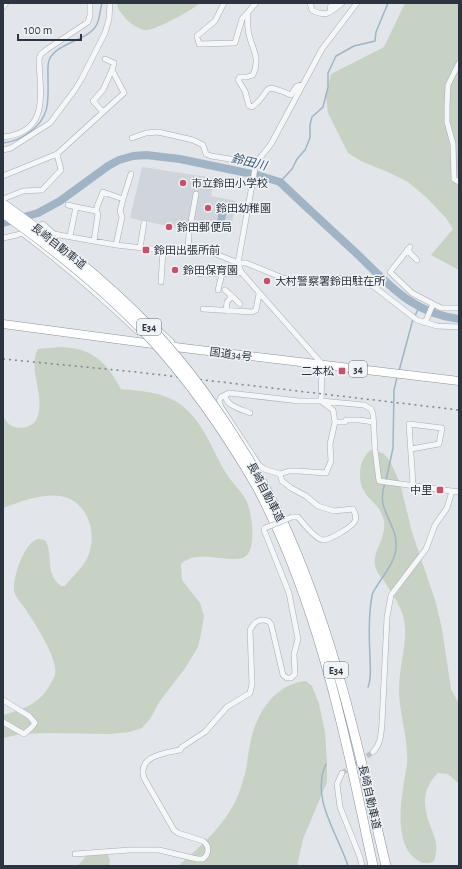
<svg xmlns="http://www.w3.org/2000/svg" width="462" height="869" viewBox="0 0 462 869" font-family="'Alegreya Sans','Noto Sans JP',sans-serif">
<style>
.built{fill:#d0d4db}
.green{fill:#c8d2c4}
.water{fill:#a0b4c6}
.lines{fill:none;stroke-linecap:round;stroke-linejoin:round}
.stream{stroke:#a0b4c6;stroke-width:1.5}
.river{stroke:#a0b4c6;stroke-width:8}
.minor-tunnel{stroke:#bec2c7;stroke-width:5;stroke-dasharray:5 2.5;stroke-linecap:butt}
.minor-casing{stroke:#a8acb3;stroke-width:6}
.trunk-casing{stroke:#8b939e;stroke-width:9}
.motorway-casing{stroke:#8b939e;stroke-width:10}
.minor{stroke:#f4f6f8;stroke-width:5}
.trunk{stroke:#fff;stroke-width:8}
.motorway{stroke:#fff;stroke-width:9}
.rail{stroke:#7d8691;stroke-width:1.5;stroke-dasharray:2 4;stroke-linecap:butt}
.minor-bridge-casing{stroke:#a8acb3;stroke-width:6;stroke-linecap:butt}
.motorway-bridge-casing{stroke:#8b939e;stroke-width:10;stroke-linecap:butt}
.minor-bridge{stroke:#f4f6f8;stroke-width:5}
.motorway-bridge{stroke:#fff;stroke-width:9}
.poi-dot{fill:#c2536a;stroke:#f1f4f7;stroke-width:1.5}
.labels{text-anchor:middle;stroke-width:3;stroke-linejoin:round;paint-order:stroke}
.shield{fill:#f1f4f7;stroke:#676e76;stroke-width:1}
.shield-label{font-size:10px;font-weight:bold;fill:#2c343f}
.poi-label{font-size:11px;fill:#2c343f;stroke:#f1f4f7;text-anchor:start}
.street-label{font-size:11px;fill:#2c343f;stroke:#f1f4f7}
.water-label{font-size:12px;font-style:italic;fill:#395470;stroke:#f1f4f7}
</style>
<rect width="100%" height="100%" fill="#e2e5e9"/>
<path class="built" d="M142 167 214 178 211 196 236 201 231 229 215 226 193 219 187 230 130 218Z"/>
<path class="green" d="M117 3H200C193 10 153 32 144 30 137 28 131 24 126 19 122 13 117 10 117 3Z
M405 3H459V270L431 255 453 229 446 218 426 197 408 182 390 173 361 161 348 153 328 113 326 96 331 74 384 47Z
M60 347C92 348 106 361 121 389 143 391 170 393 186 409 205 426 213 452 226 473 232 483 242 491 247 502 252 513 256 546 247 555 236 567 198 547 181 564L182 580 200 603 204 616 202 629 198 647 186 667 160 701 150 719 142 728 130 732 110 734 50 733 21 734 3 738V715C24 709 39 704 50 685 52 681 55 677 55 674 58 659 36 625 28 613 24 605 15 599 14 590 13 577 23 547 35 540 39 538 42 539 46 541 53 557 45 574 61 586H65C71 578 80 570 85 562 100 538 89 500 60 496 44 493 18 502 3 508V406C3 412 3 419 8 423 15 431 33 429 37 418 46 397 27 368 38 349Z
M370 450H375L384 454 390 461 400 483 412 532 436 603 442 629 451 689 459 704V796L458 783 448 774 438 773C421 790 423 806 431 828 433 832 435 838 436 843 437 849 436 855 434 861L430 863H422C417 860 411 856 408 851 398 833 400 808 403 789 404 777 408 767 407 756 407 734 399 712 399 690 399 669 406 648 405 627 404 609 393 595 384 581 380 576 376 571 375 565 372 552 387 537 384 521 380 500 360 500 360 475 360 464 363 458 370 450Z
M306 681 312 686 319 704 325 732 327 762V782L303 839 297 866H178C200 847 223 827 236 800 239 793 242 785 244 777 247 769 247 759 249 750 252 730 260 708 276 694 286 686 294 682 306 681Z
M95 850 107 853 110 860 109 866H78L89 852Z"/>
<path class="water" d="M220 206 228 208 224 224 217 222Z"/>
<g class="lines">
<path class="stream" d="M3 143C14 142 22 138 31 131 51 116 48 99 48 76 48 70 47 64 50 58 60 41 89 41 97 24 100 18 100 10 102 3
M280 182 292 169 297 159 305 150 310 138V125L312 117 323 107 328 87V73L336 56 354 46 375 41 376 32 388 3
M415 316 419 307
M399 371 413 319
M386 480 393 448 394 390 397 377
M368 687C372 677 370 668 370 657 369 638 368 616 372 596 372 593 375 589 377 586 384 574 395 562 396 548 397 531 390 525 385 510 381 502 382 492 385 483
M326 764C310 798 338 834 348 866"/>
<path class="river" d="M3 223 38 213 60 201 108 166 119 160 133 156 146 155 180 159 257 175 280 182C304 205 329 228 354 251 387 282 410 313 459 319"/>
<path class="minor-tunnel" d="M342 773 373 752"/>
<g class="minor-casing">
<path id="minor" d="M224 3 215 21 197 36 199 44 235 43 242 19 256 3
M310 3 312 10C326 18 331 12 342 3
M3 7 6 3
M331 11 330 7 335 3
M248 12C248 17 247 23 248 28 249 46 262 55 253 75L247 77H240L238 80 245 91 249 106 252 107C274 91 258 81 291 95L297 86 303 84
M459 63 448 85 447 105V122L453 144 454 179 459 182
M103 112 93 101 103 90 112 70
M3 137C50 132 40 94 39 59L41 54 46 50 88 22 90 15V3
M132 138 146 133 158 132 193 140 203 145 206 154 211 156 256 163
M3 150 11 148 50 123 74 91 81 80 105 33 109 19 110 3
M3 176 57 154 124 93 112 70 114 63 105 59
M3 199 23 191 42 190 44 188 61 170 57 154
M123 199 131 174
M68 205 76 207
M96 211 98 204 103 192 123 199 120 211 122 217 116 245
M22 233C63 264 101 297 138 332
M70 236 76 207 96 211 98 214 94 241
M3 238 17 235 43 224 54 234 116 245 161 250 211 252 238 263H246L283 278 302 281 329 278 364 279 417 320 437 326 459 327
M410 247 390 272 412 293 433 304
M140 248 144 223
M407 250 417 260
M188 251 189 233 196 194
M199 274H236L241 272
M161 282 163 250
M218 290 222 274
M225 290 232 296
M203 309 252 312 256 310 259 294
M226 311 227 302 232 296 240 304
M425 323 433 304 441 308H459
M150 324 156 327 172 342V346
M225 395 221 397 219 401 221 407 259 465 264 469 280 474
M250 413C241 409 226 406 225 395L229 393 299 401H321L364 405 371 409 373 414 375 450 379 481 459 492
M335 422H345L346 420H359L374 422
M411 449 439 444 442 428 409 424 413 485
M292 517H298C303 523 315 539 323 540 330 540 352 527 355 521 357 517 355 513 353 509L334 511 318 506 306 496 291 488 282 481 280 474 289 471H298L326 473 331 461 330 444 335 422 333 410 321 401 322 364 241 272 238 263 256 163 271 144 322 49 357 3
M3 700 29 716 35 723 31 728 24 734 3 722
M373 752C381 744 381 734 382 723L387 617 391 595 426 549 435 525 447 508 452 491
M342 773 337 784 340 807 360 857 362 866
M75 854 130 850H159L197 859H203C209 854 210 846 203 841L178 833 174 830 144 778C137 756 165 753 180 750L182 747 205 732 227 707 250 693 252 684 250 630C254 622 259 618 268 621L271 624 283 675 287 678H291L295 674 294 654 298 639 289 593 264 530 265 528"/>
</g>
<g class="trunk-casing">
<path id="trunk" d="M3 324 183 348 459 381"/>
</g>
<g class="motorway-casing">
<path id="motorway" d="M262 482C272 500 282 519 290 538 336 643 360 755 386 866
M256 485C319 603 345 735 373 866"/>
</g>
<use href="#minor" class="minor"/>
<use href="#trunk" class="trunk"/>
<use href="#motorway" class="motorway"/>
<path class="rail" d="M3 359 136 372 459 410"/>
<g class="minor-bridge-casing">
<path id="minor-bridge" d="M265 528 292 517"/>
</g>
<g class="motorway-bridge-casing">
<path id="motorway-bridge" d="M3 204C57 242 108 283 154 331 196 376 231 428 262 482
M3 213C55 250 105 290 149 337 190 381 225 432 256 485"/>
</g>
<use href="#minor-bridge" class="minor-bridge"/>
<use href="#motorway-bridge" class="motorway-bridge"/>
</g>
<g class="poi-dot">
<circle cx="183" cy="183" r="4"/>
<circle cx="208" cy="208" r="4"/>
<circle cx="169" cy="227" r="4"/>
<rect x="142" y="246" width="8" height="8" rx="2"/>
<circle cx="175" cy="270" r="4"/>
<circle cx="267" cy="281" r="4"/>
<rect x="338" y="367" width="8" height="8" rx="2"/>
<rect x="436" y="486" width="8" height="8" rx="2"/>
</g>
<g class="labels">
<g class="shield">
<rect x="137" y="319" width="24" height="16" rx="3"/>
<rect x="349" y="361" width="18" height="16" rx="3"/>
<rect x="324" y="662" width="24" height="16" rx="3"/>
</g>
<g class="shield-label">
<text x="149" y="331">E34</text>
<text x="358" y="373">34</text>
<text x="336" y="674">E34</text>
</g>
<g class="poi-label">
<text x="191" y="187">市立鈴田小学校</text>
<text x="216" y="212">鈴田幼稚園</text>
<text x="177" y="231">鈴田郵便局</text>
<text x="154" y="254">鈴田出張所前</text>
<text x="183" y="274">鈴田保育園</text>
<text x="275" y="285">大村警察署鈴田駐在所</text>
<text x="334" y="375" text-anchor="end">二本松</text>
<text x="432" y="494" text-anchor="end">中里</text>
</g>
<g class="street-label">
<text transform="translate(59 246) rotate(38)" y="4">長崎自動車道</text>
<text transform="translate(231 354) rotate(7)" y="4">国道34号</text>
<text transform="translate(266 492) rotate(62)" y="4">長崎自動車道</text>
<text transform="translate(370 797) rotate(77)" y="4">長崎自動車道</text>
</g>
<g class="water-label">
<text transform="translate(249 162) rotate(13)" y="4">鈴田川</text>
</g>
</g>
<rect width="462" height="869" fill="none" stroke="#2c343f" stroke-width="8"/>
<path d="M18 34v6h63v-6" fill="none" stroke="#2c343f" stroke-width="2"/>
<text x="24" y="34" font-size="12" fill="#2c343f" stroke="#f1f4f7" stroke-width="3" paint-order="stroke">100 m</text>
</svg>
